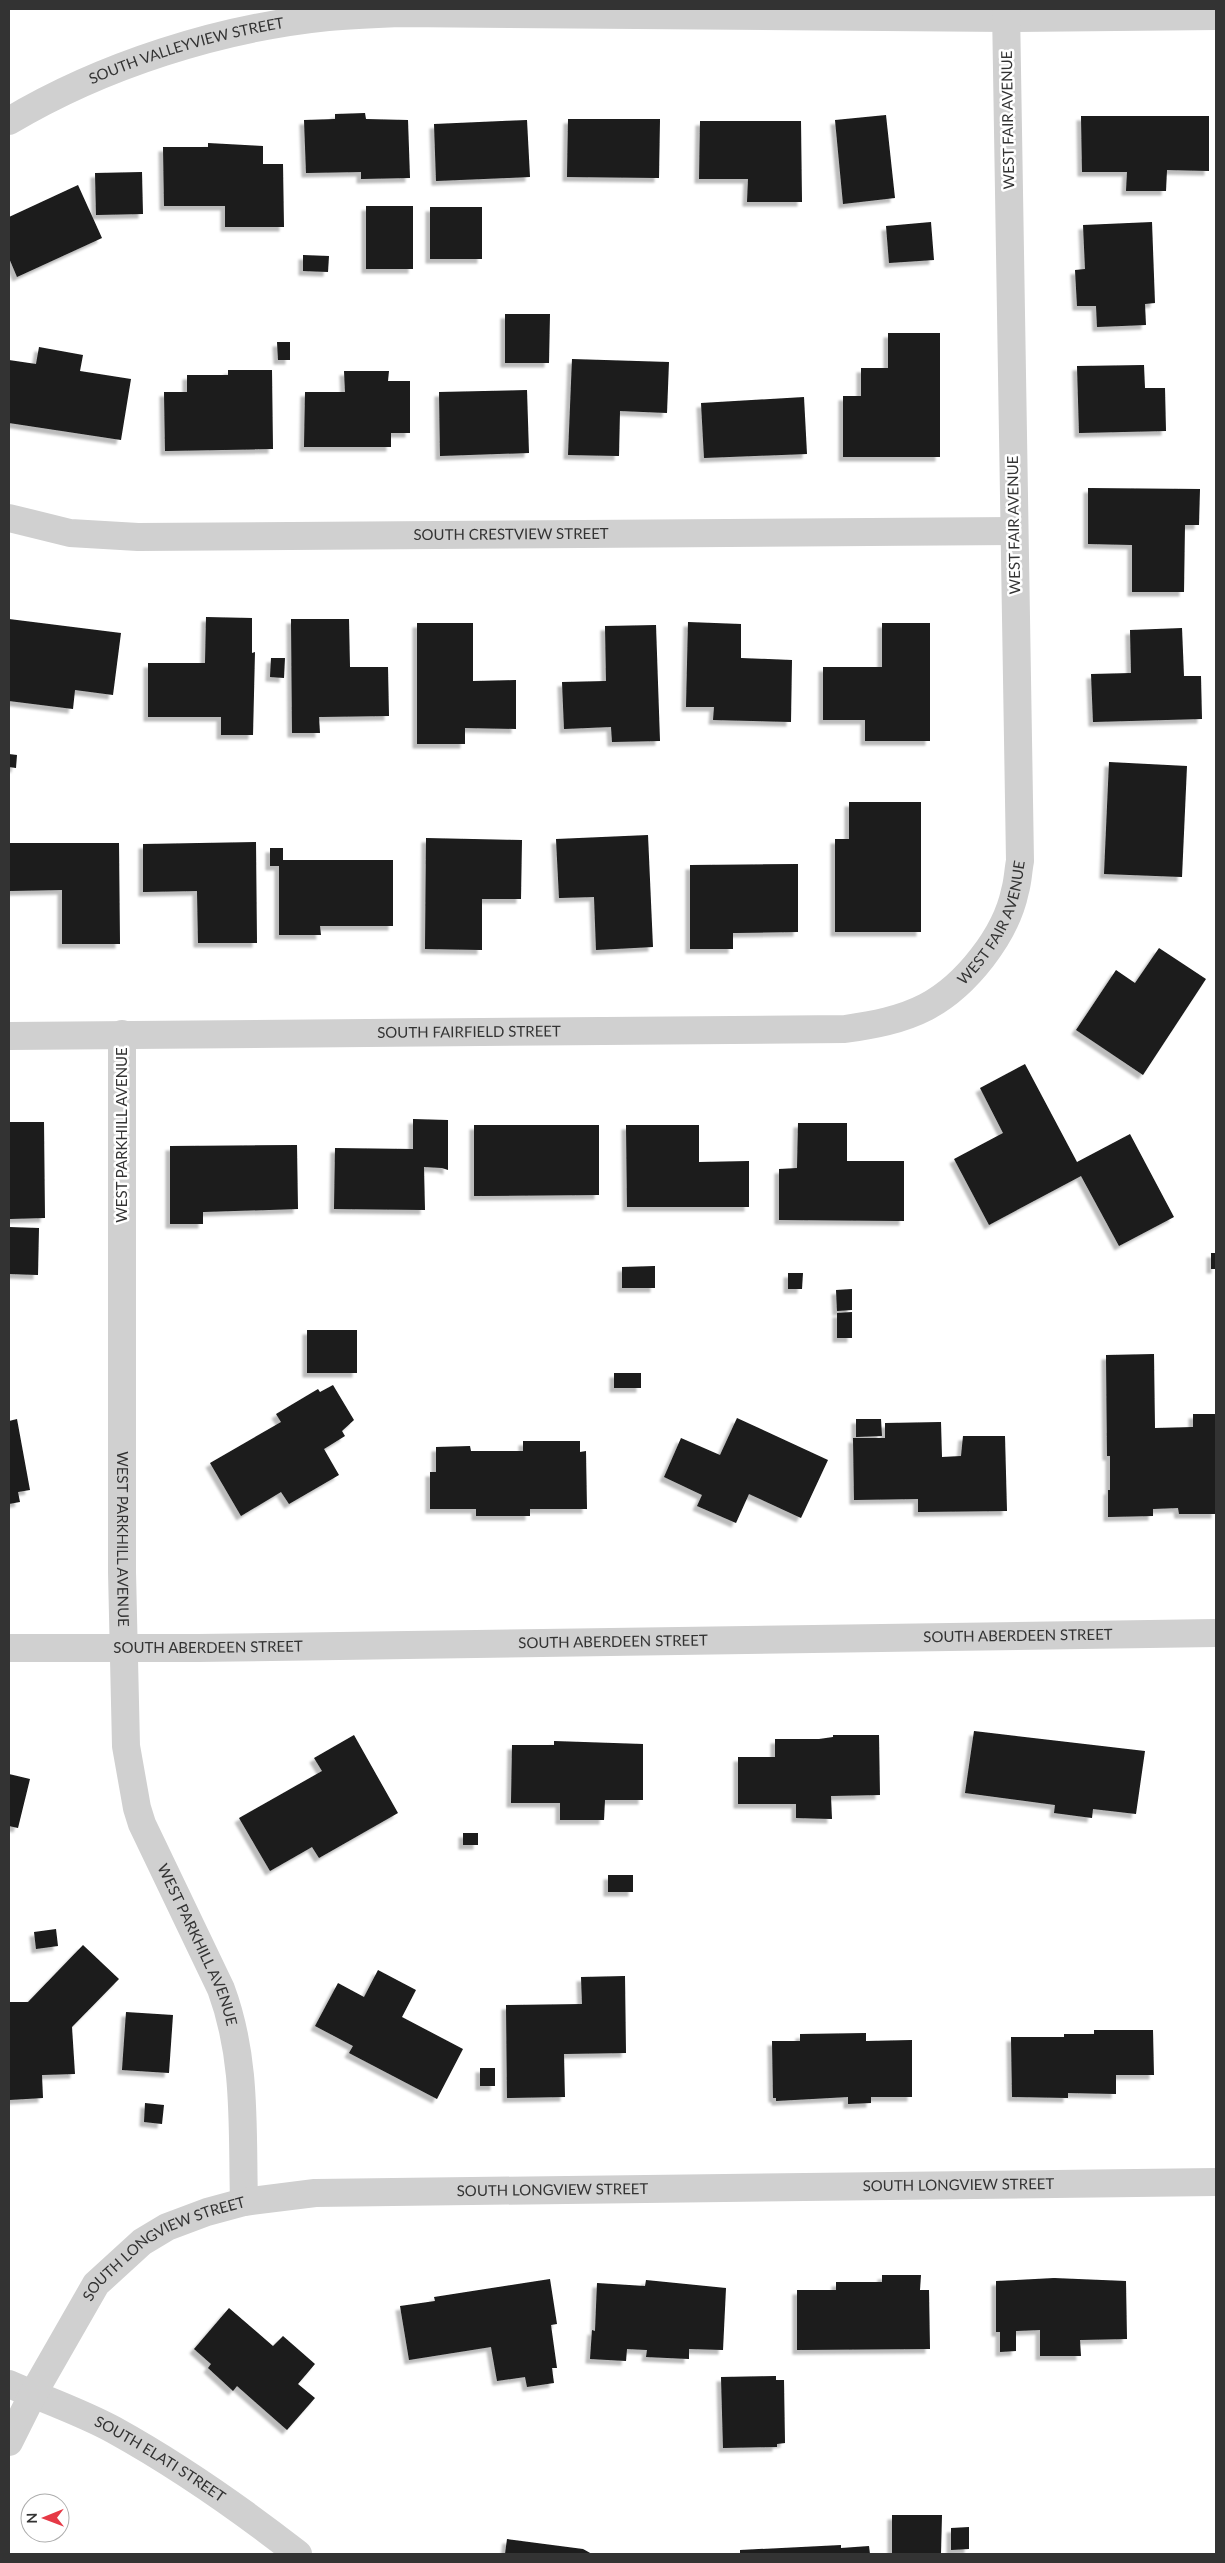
<svg xmlns="http://www.w3.org/2000/svg" width="1225" height="2563" viewBox="0 0 1225 2563" font-family="Lato,sans-serif">
<style>
.building{fill:#1a1a1a;filter:url(#shadow)}
.lines{fill:none;stroke-linecap:round;stroke-linejoin:round}
.street{stroke:#d0d0d0;stroke-width:28}
.labels{text-anchor:middle;stroke-width:5;stroke-linejoin:round;paint-order:stroke}
.street-label{font-size:15px;fill:#333;stroke:#fff}
</style>
<defs>
<filter id="shadow"><feDropShadow dx="-4.5" dy="4.5" stdDeviation="1" flood-color="#0004"/></filter>
</defs>
<rect width="100%" height="100%" fill="#fff"/>
<path class="building" d="M365 113 366 119 408 120 410 178 361 179V172L306 173 304 120 335 119V114Z
M886 115 895 198 843 204 835 120Z
M1081 116H1209V171L1167 170 1166 191H1126L1127 172H1082Z
M568 119H660L659 178 567 177Z
M527 120 530 177 436 181 434 124Z
M700 121H801L802 202H747L748 179H699Z
M208 143 263 146V164H283L284 227H225V206H164L163 147H208Z
M142 172 143 214 96 215 95 173Z
M78 185 102 238 17 277 9 258V217Z
M366 206H413V269H366Z
M430 207H482V259H430Z
M931 222 934 260 889 263 886 226Z
M1152 222 1155 303 1145 304 1146 325 1097 327 1096 306H1077L1075 270 1085 269 1083 225Z
M303 255 329 256 328 272 303 271Z
M505 314H550L549 363H505Z
M888 333H940V457H843V396H861V368H888Z
M277 342H290V360H278Z
M39 347 83 355 80 371 131 379 121 440 9 423V360L36 364Z
M572 359 669 362 667 413 620 411 619 456 568 455Z
M1144 365 1145 388H1165L1166 431 1079 433 1077 366Z
M228 370H272L273 449 165 451 164 392H187V375H228Z
M344 371H389L388 381H410V433H391V447H304L305 392H345Z
M527 390 529 453 440 456 439 392Z
M804 397 807 454 704 458 701 403Z
M1088 488 1200 489 1199 525H1185L1184 592H1132V545L1088 544Z
M206 617 252 618V653L255 652 253 735H221V717H148V663H205Z
M9 619 121 633 113 695 75 690 73 709 9 701Z
M291 619H349L350 667H388L389 716 319 717 320 733H292Z
M688 622 741 624V658L792 660 791 722 713 720 714 707H686Z
M417 623H473V681L516 680V729L465 728V744H417Z
M882 623H930V741H865V720H823V667H882Z
M656 625 660 741 612 742 611 727 564 729 562 682 606 681 605 626Z
M1182 628 1184 676H1201L1202 719 1093 722 1091 674 1131 673 1130 630Z
M271 658H285L284 678 270 677Z
M9 754 17 755 16 768 9 767Z
M1109 762 1187 766 1182 877 1104 874Z
M849 802H921V932H835V839H849Z
M648 835 653 947 596 950 594 897 559 898 556 839Z
M426 838 522 840 521 899H482V950L425 949Z
M256 842 257 943H198L197 891 143 892V844Z
M10 843H119L120 944H62V890L10 891Z
M270 848H283V860H393V926H320L321 935H279V866H270Z
M798 864V932L733 933V949H690V865Z
M1159 948 1206 979 1143 1075 1076 1030 1116 970 1135 983Z
M1025 1064 1077 1162 1130 1134 1174 1217 1119 1246 1081 1176 989 1225 954 1159 1003 1133 980 1088Z
M413 1119 448 1120V1170L442 1168 424 1167 425 1210 334 1209 335 1148 413 1149Z
M9 1122H44L45 1218 9 1219Z
M798 1123H847V1161H904V1221L779 1220V1169L797 1168Z
M474 1125H599V1195L474 1196Z
M626 1125H699V1162L749 1161V1207H627Z
M297 1145 298 1209 203 1212V1224H170V1146Z
M9 1227 39 1228 38 1275 9 1274Z
M1211 1253H1216V1269H1211Z
M655 1266V1288H622V1267Z
M788 1273H803L802 1289H788Z
M852 1289V1310L837 1311 836 1290Z
M852 1312V1338H837V1313Z
M307 1330H357V1373H307Z
M1154 1354 1155 1428 1193 1427V1414H1216V1514H1179L1178 1508 1153 1509V1516L1108 1517V1490H1110V1456H1107L1106 1355Z
M614 1373H641V1388H614Z
M333 1385 354 1420 342 1431 345 1436 324 1449 339 1475 289 1504 281 1492 241 1516 210 1463 281 1422 276 1414 318 1389 320 1392Z
M737 1418 828 1460 801 1518 749 1494 736 1523 697 1506 702 1495 664 1477 681 1438 720 1455Z
M17 1419 30 1490 18 1492 20 1502 9 1504V1421Z
M856 1419H881L882 1436 856 1437Z
M941 1422 942 1457 961 1456 963 1436H1005L1007 1511 918 1512V1499L854 1500 853 1438H885V1423Z
M523 1441H580V1452L586 1451 587 1509H530V1516H476V1509H430V1472H436V1447L470 1446 471 1451H523Z
M974 1731 1145 1751 1136 1814 1093 1809 1092 1818 1054 1813 1055 1805 965 1793Z
M354 1735 398 1813 319 1858 312 1847 270 1871 239 1818 322 1771 314 1758Z
M833 1735H879L880 1795 831 1796 832 1819 796 1818V1804H738V1757H775V1739H819L833 1737Z
M554 1741 643 1744V1800H605L604 1820H560V1803H511L512 1745H554Z
M9 1774 30 1779 18 1828 9 1826Z
M463 1833H478V1845H463Z
M608 1875H633V1892H608Z
M56 1929 58 1946 36 1949 34 1932Z
M83 1945 119 1979 72 2027 75 2074 42 2075 43 2098 9 2100V2002H28Z
M378 1970 416 1990 402 2017 463 2049 437 2099 349 2053 353 2046 315 2026 338 1983 364 1997Z
M625 1976 626 2053 564 2054 565 2097 507 2098 506 2005 582 2004 581 1977Z
M126 2012 173 2015 169 2073 122 2070Z
M1094 2030H1153L1154 2075H1116V2094L1068 2093V2098L1012 2097 1011 2037H1064V2034H1094Z
M866 2033V2041L912 2040V2097H871V2103L848 2104V2097L776 2101V2098H773L772 2041H800V2034Z
M480 2068H495V2086H480Z
M145 2103 164 2105 162 2124 144 2122Z
M882 2275H921L920 2290H929L930 2349 797 2350V2290H836V2282H882Z
M1054 2278 1126 2281 1127 2339 1080 2340 1081 2356H1040V2330L1016 2331V2351L1000 2352V2332H996V2281Z
M550 2279 557 2324 551 2325 557 2368H552L554 2383 527 2387 525 2377 497 2381 491 2347 409 2360 400 2306 435 2301 434 2297Z
M646 2280 726 2288 723 2350 689 2349V2359L646 2357 647 2350 627 2349 626 2361 590 2359 592 2330 595 2331 597 2283 645 2286Z
M229 2308 273 2346 283 2336 315 2364 298 2384 315 2398 287 2430 237 2386 233 2391 208 2368 211 2364 194 2349Z
M776 2376V2380H784L785 2443 777 2444V2447L723 2448 721 2377Z
M892 2515H942L941 2554H892Z
M969 2527V2549L951 2550V2528Z
M507 2539 583 2549 592 2554H505Z
M841 2545V2548L869 2546 870 2554H740V2550Z"/>
<g class="lines">
<g class="street">
<path id="s1" d="M9 121C103 65 220 28 328 17 352 15 376 14 400 13L1006 18 1216 16"/>
<path id="s2" d="M9 518 70 533 138 537 1014 531"/>
<path id="s3" d="M122 1034V1572L126 1746 137 1808 142 1824 221 1989C247 2059 242 2129 244 2202"/>
<path id="s4" d="M9 1036 845 1029C873 1025 901 1020 926 1007 966 986 1006 935 1015 891 1018 881 1018 871 1020 861L1006 9"/>
<path id="s5" d="M9 1648H198L1216 1633"/>
<path id="s6" d="M9 2384C43 2399 81 2412 114 2430 179 2466 239 2508 298 2554"/>
<path id="s7" d="M9 2442 33 2394 96 2284 142 2242 167 2227 207 2212 244 2202 315 2193 1216 2182"/>
</g>
</g>
<g class="labels">
<g class="street-label">
<text dy="5" stroke="none"><textPath href="#s1" startOffset="192">SOUTH VALLEYVIEW STREET</textPath></text>
<text transform="translate(1008 120) rotate(-91)" y="5">WEST FAIR AVENUE</text>
<text transform="translate(1014 525) rotate(-91)" y="5">WEST FAIR AVENUE</text>
<text dy="5" stroke="none"><textPath href="#s2" startOffset="504">SOUTH CRESTVIEW STREET</textPath></text>
<text dy="5" stroke="none"><textPath href="#s4" startOffset="1032">WEST FAIR AVENUE</textPath></text>
<text dy="5" stroke="none"><textPath href="#s4" startOffset="460">SOUTH FAIRFIELD STREET</textPath></text>
<text transform="translate(122 1135) rotate(-90)" y="5">WEST PARKHILL AVENUE</text>
<text dy="5" stroke="none"><textPath href="#s3" startOffset="505">WEST PARKHILL AVENUE</textPath></text>
<text dy="5" stroke="none"><textPath href="#s5" startOffset="1009">SOUTH ABERDEEN STREET</textPath></text>
<text dy="5" stroke="none"><textPath href="#s5" startOffset="604">SOUTH ABERDEEN STREET</textPath></text>
<text dy="5" stroke="none"><textPath href="#s5" startOffset="199">SOUTH ABERDEEN STREET</textPath></text>
<text dy="5" stroke="none"><textPath href="#s3" startOffset="925">WEST PARKHILL AVENUE</textPath></text>
<text dy="5" stroke="none"><textPath href="#s7" startOffset="1068">SOUTH LONGVIEW STREET</textPath></text>
<text dy="5" stroke="none"><textPath href="#s7" startOffset="662">SOUTH LONGVIEW STREET</textPath></text>
<text dy="5" stroke="none"><textPath href="#s7" startOffset="258">SOUTH LONGVIEW STREET</textPath></text>
<text dy="5" stroke="none"><textPath href="#s6" startOffset="169">SOUTH ELATI STREET</textPath></text>
</g>
</g>
<rect width="1225" height="2563" fill="none" stroke="#333333" stroke-width="20"/>
<g transform="translate(45 2518) rotate(269)"><circle r="24" fill="#ffffff" stroke="#adadad"/>
<path d="M0-4L9 19L0 12L-9 19Z" fill="#e63946"/>
<text y="-8" font-size="14" font-weight="bold" text-anchor="middle" fill="#333333">N</text>
</g>
</svg>
